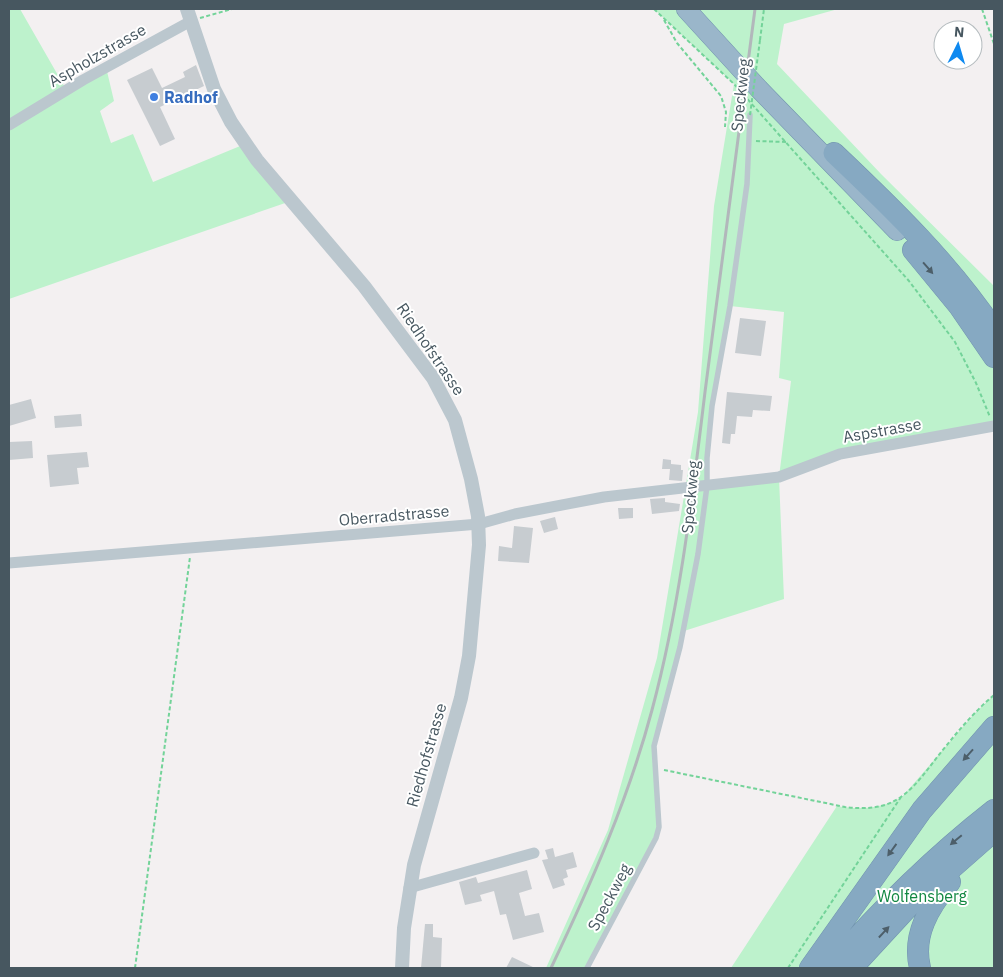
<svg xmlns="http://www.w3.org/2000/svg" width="1003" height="977" viewBox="0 0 1003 977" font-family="'IBM Plex Sans',sans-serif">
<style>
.green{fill:#bdf2cc;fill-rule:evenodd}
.building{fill:#c7ccd0}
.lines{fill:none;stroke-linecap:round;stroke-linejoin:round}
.trunk-casing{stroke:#7194ae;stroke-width:20}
.motorway-casing{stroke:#7194ae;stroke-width:22}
.path{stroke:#73d399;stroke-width:2;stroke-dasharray:4 2.5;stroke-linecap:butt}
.service{stroke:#bbc7ce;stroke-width:5.5}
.minor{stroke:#bbc7ce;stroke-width:11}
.tertiary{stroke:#bbc7ce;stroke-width:14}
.trunk{stroke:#9ab6ca;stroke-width:19}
.motorway{stroke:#86a9c2;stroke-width:21}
.rail{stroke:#b2b7bb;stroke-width:3}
.path-bridge{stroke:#73d399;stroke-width:2;stroke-dasharray:4 2.5;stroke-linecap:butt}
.oneway{fill:#4d5f6a}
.shop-dot{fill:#3f7fe0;stroke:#fff;stroke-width:2}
.labels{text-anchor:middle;stroke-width:4;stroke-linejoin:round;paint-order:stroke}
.street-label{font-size:16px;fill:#475760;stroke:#fff}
.shop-label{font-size:16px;font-weight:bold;fill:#366cbe;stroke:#fff;text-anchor:start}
.park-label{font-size:16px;fill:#118740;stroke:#fff}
</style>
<rect width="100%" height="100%" fill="#f3f0f1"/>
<path class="green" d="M9 9H20L67 91 106 67 114 101 100 111 111 143 133 134 153 182 245 144 291 201 9 299Z
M654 9H838L784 24 777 64 881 174 994 286V429L849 453 779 477 784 599 684 631 654 746 659 827 587 968H546L608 830 657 658 698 412 714 206 734 84ZM730 306 784 312 779 378 791 381 779 477 707 485 712 406Z
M994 695V968H731L837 806C860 810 881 809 902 797L974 714Z"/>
<path class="building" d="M196 65 204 86 160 107 175 139 160 146 127 80 152 68 162 88 185 77 183 72Z
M740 318 766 321 761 356 735 353Z
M727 392 772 396 770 411 753 410 752 417 737 416 735 434H731L730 444 722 443Z
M31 399 36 418 9 426V405Z
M81 414 82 426 55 428 54 416Z
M32 441 33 458 9 460V442Z
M87 452 89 467 77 468 79 484 50 487 47 455Z
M663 459 671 460V464L681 465V470H683L682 481 669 480 670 469H662Z
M665 498V502L680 504 679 511 652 514 650 499Z
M618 508H633V518L619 519Z
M555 517 558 529 544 533 540 521Z
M514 526 533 528 529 563 498 561 499 546 512 548Z
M553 848 555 857 573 852 577 867 566 870 568 877 563 879 565 885 553 889 542 860 548 859 545 850Z
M527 870 532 889 519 893 525 916 539 913 544 932 513 940 506 914 500 915 494 891 480 895 482 901 465 905 459 882 476 877 478 883Z
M425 924H433V937L442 938 441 968H421Z
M512 957 535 968H506Z"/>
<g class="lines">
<g class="trunk-casing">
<path id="trunk" d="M686 9 759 89 897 231"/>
</g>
<g class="motorway-casing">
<path id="motorway" d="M834 153C892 208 949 263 994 330
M913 250 959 306 994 357
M810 968 922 810 994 727
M830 968C880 910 934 857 994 810
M852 968 911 904 994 831
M920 968C912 935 929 907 950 882"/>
</g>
<path class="path" d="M654 9 734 84 909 281 955 342 976 383 990 417
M982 9 994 44
M200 18 232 9
M664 20 677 43 721 96 726 112 725 127
M760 40 764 9
M756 141 786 142
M664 770 845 807C862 809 880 809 894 801 914 791 928 768 942 751 958 731 975 711 994 695
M135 968 190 557
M788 968 901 797"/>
<path class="service" d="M587 968 656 838 659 827 654 746 680 647 698 554 707 486V458L712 406 730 306 747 184 750 115"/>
<path class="minor" d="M9 125 83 80 191 21
M9 563 479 524 515 514 604 497 779 477 840 454 994 426
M409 888 534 853"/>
<path class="tertiary" d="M187 9 214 89 231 122 257 160 364 286 433 378 455 420 471 479 478 516 479 545 469 656 461 698 414 865 404 928 402 968"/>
<use href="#trunk" class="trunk"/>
<use href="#motorway" class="motorway"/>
<path class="rail" d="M551 968C591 884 628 800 652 710 680 606 692 499 705 392 722 264 738 137 755 9"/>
<path class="path-bridge" d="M750 115 760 40"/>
</g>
<defs><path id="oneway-solid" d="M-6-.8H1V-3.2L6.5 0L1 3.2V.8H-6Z" transform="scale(1.25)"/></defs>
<g class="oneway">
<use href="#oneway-solid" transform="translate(928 268) rotate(49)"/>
<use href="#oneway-solid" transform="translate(968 755) rotate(132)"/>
<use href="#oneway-solid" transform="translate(956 840) rotate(140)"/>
<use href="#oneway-solid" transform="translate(892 850) rotate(126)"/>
<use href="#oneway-solid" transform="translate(884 932) rotate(-47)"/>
</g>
<circle class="shop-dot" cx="154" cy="97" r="5"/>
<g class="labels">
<g class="street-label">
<text transform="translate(97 55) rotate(-30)" y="6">Aspholzstrasse</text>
<text transform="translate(740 95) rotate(-84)" y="6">Speckweg</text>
<text transform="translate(431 349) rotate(56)" y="6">Riedhofstrasse</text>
<text transform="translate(882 430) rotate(-10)" y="6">Aspstrasse</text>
<text transform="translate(690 497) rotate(-85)" y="6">Speckweg</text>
<text transform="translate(394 515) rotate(-5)" y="6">Oberradstrasse</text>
<text transform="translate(426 755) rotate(-74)" y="6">Riedhofstrasse</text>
<text transform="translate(609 897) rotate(-62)" y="6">Speckweg</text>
</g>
<g class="shop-label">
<text x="164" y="103">Radhof</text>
</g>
<g class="park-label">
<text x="922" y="902">Wolfensberg</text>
</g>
</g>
<rect width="1003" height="977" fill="none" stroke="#475760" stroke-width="20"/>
<g transform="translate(958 45) rotate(5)"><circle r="24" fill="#ffffff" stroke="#b5bcbf"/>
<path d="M0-4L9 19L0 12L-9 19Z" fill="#0e89f0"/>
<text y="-8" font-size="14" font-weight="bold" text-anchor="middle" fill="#475760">N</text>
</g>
</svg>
